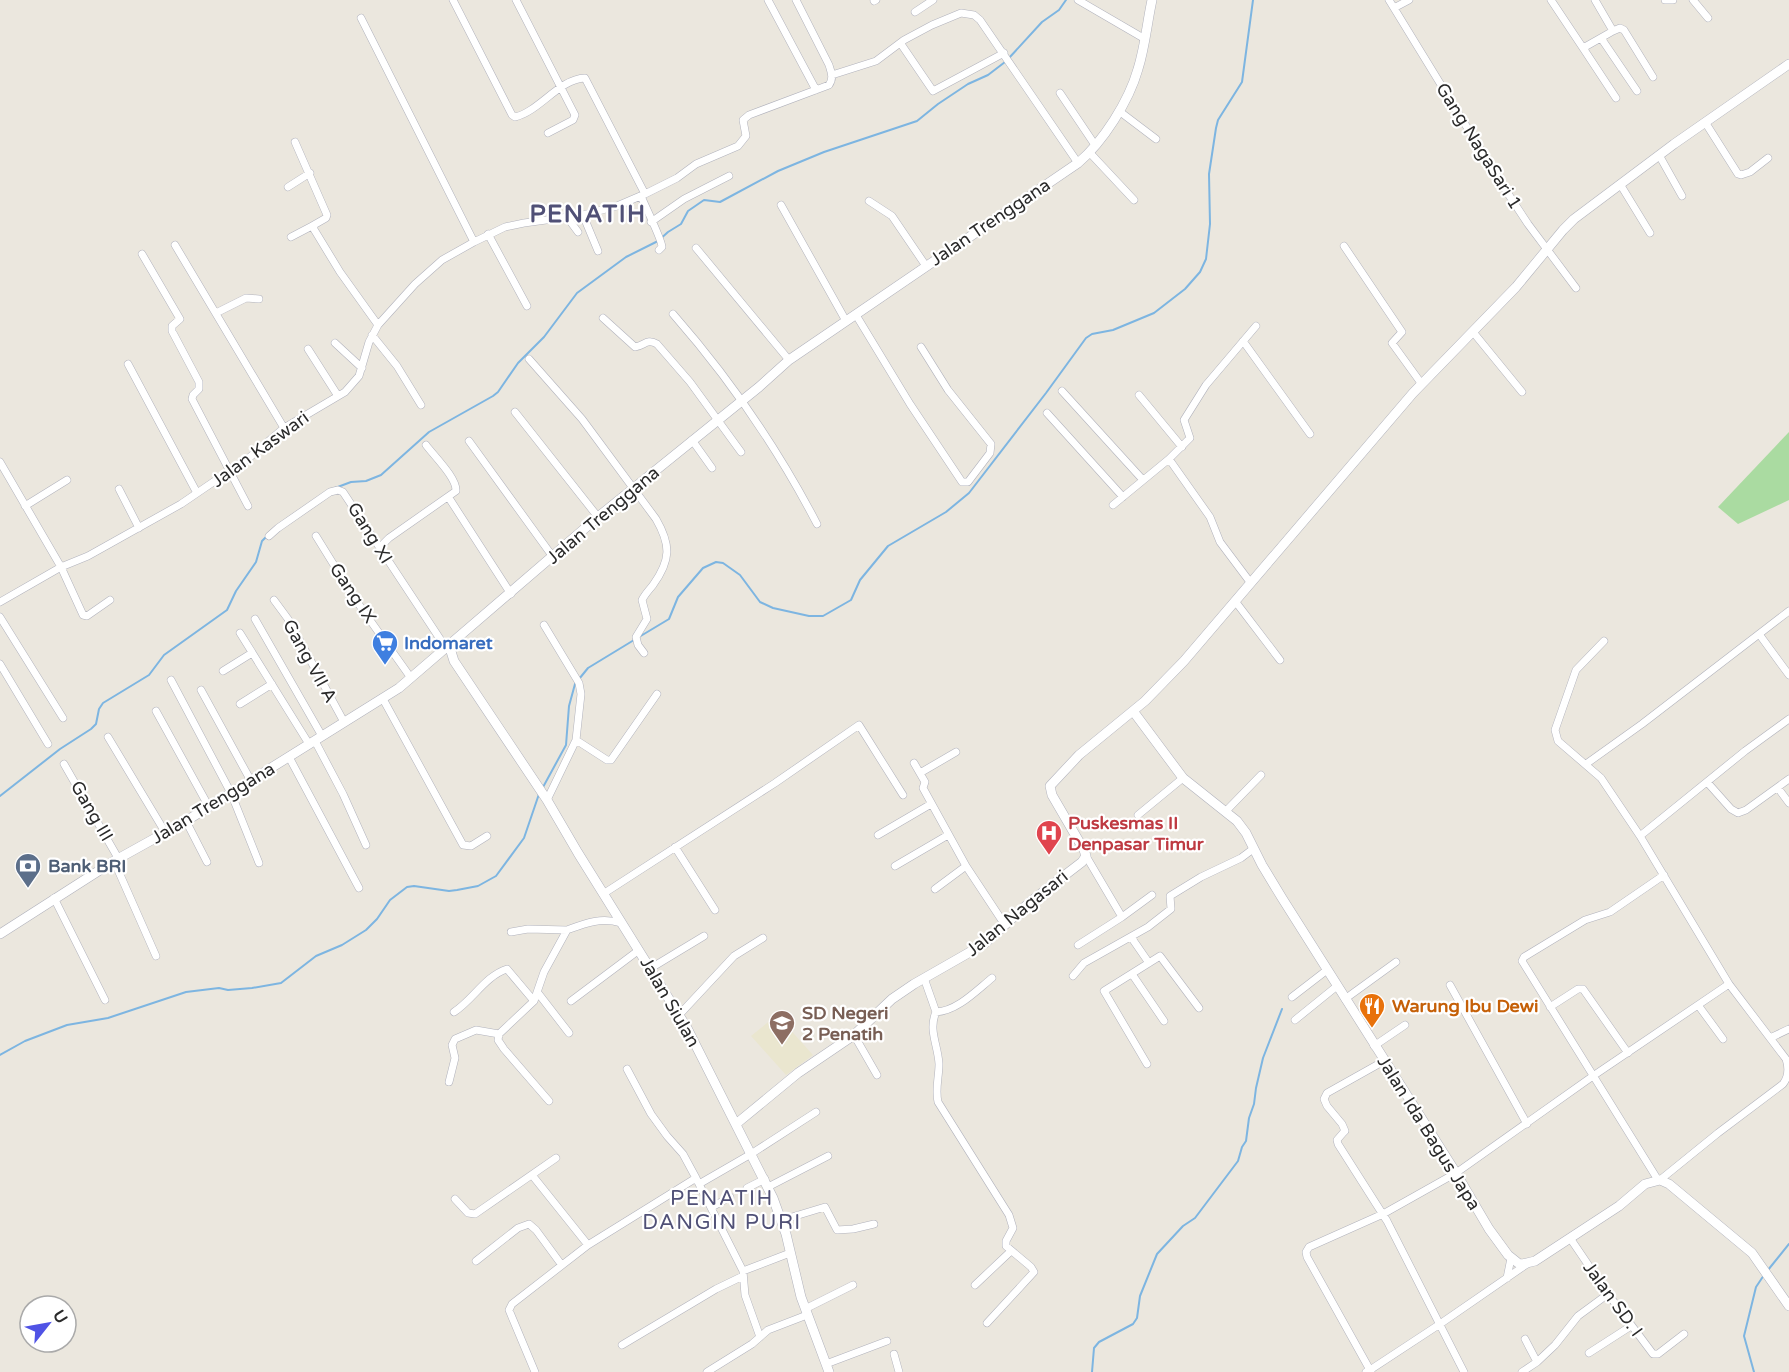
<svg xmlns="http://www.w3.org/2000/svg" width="1789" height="1372" viewBox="0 0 1789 1372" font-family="'Varela Round',sans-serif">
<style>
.education{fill:#eae6cf}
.green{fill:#aadba1}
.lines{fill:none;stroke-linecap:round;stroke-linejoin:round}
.stream{stroke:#7db5e1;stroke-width:2}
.street-casing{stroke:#b1b2bc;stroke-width:8}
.secondary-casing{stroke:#b1b2bc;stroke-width:10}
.street{stroke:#fff;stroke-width:7}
.secondary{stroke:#fff;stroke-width:9}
.labels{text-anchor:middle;stroke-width:4.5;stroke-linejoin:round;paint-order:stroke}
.street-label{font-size:18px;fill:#2a2a2a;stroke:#fff}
.shop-label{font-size:18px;font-weight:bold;fill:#366cbe;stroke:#fff;text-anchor:start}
.health-label{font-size:18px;font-weight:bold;fill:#be3a42;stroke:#fff;text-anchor:start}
.service-label{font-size:18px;font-weight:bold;fill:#4e5e75;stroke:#fff;text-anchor:start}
.food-label{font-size:18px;font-weight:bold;fill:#c56008;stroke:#fff;text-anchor:start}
.education-label{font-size:18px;font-weight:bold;fill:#785e54;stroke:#fff;text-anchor:start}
.quarter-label{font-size:21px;letter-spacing:1.5px;fill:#505076;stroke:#fff}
.district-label{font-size:24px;font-weight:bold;letter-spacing:1.5px;fill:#505076;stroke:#fff}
</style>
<rect width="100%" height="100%" fill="#ebe7de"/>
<path class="education" d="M777 1015 813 1055 786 1075 751 1036Z"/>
<path class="green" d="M1789 432V500L1738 524 1718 507Z"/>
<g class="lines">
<path class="stream" d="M1009 58 1042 22 1059 10 1066 0
M327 491 351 482 366 481 381 475 429 432 493 396 498 392 518 363 544 337 577 293 626 257 658 241 668 232 681 224 688 211 704 200 720 202 778 171 824 152 917 121 938 104 968 84 988 75 1005 62
M639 637 669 619 678 597 703 568 716 562 723 563 740 575 760 602 773 608 809 616H823L851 600 860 580 888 546 946 512 969 493 1046 393 1086 338 1092 334 1113 330 1154 313 1185 289 1200 272 1206 259 1210 224 1209 174 1216 128 1218 120 1242 82 1253 0
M542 789 566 745 569 706 575 684 588 668 634 640
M0 796 60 749 91 729 96 724 99 709 103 703 149 675 164 655 227 610 236 591 256 562 262 541 267 536
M0 1055 25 1041 67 1025 108 1018 186 992 219 988 228 990 252 988 281 983 316 956 342 945 366 930 377 919 390 900 407 887 414 886 449 891 457 890 478 886 496 876 524 838 539 794
M1768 1270 1789 1244
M1092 1372 1094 1348 1099 1342 1133 1324 1137 1318 1140 1296 1157 1254 1183 1226 1195 1218 1238 1161 1242 1147 1246 1141 1249 1118 1254 1104 1256 1088 1263 1058 1282 1009
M1754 1372 1744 1336 1756 1287 1764 1275"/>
<g class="street-casing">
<path id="street" d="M453 0 512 115 515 117C540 111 559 79 585 78L645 194
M516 0 575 115 573 120 548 133
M768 0 816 90
M1078 0 1145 39
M1389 0 1503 186 1528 224 1576 288
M1551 0 1583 48
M1595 0 1613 31 1583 48 1616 98
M1665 0H1673
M1693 0 1708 18
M874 1 876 0
M1394 8 1409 0
M915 12 933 0
M361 18 474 242
M1613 31 1620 28 1624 30 1653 77
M1601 38 1637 91
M901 44 933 91 1004 53
M832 75 876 61 904 40 932 25 961 13 974 15 980 20 1078 163
M1060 93 1095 145
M1119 111 1156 139
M1705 122 1738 174 1741 175 1750 172 1768 158
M295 142 327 215 326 218 312 226 340 272 378 325
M1090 153 1134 200
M1659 155 1682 196
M1620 184 1650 233
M288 187 310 173
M641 196C645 206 662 240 662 247L659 250
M869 201 892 216 926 266
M781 205 846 321
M583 215 598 251
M567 217 578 232
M651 222 684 199 729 176
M488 234 527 306
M291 237 312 226
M175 245 284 428
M1344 246 1402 332 1392 343 1421 383
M696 248 789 360
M142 254 180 319 172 326V331L199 382V389L193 395 192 399 248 506
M216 313 246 298 259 299
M673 314C730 379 777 447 817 524
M856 315 910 404 962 482H968L990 453 991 444 948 390 921 347
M603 318 635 347C644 346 647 338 657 344L690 382 741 452
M1473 332 1522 392
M372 335 397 366 421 405
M1243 341 1310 434
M335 343 362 368
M308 349 338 396
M529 359 582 419 656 519C671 545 671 560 653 585 649 590 645 594 642 600L647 619 636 637 638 645 644 653
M128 364 197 493
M1062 391 1143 480
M1139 395 1182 447
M515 412 598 517
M1047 413 1123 497
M692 440 712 468
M469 441 553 557
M0 462 61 567 83 615 87 616 110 600
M119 489 139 528
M449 498 511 594
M1113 505 1169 459
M25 506 67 480
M269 536 278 528 330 492 338 490 343 492 446 648
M316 536 355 599 411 678
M380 547 389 538 456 491C457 478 434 456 426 445
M1250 582 1220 542 1210 517 1169 459 1190 438 1184 420 1206 385 1256 326
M274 600 288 619 344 722
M1235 601 1280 660
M0 602 61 567 88 556 181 504 250 457 284 428 345 392 359 376 369 342 378 325 415 284 442 260 474 242 505 227 524 223 583 215 617 206 645 194 677 178 696 164 738 146 746 136 743 120 749 115 829 85C834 78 831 72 829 65L796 0
M0 617 63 718
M255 619 322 736
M544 625 579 683 581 694 576 740
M240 633 309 744
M1759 634 1789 675
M1604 641 1576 670 1555 730 1558 741 1601 778 1640 836 1729 984 1786 1059C1789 1068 1789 1076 1783 1084L1718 1133 1660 1180
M0 664 48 744
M223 671 252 653
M171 680 231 793 259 863
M201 690 251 781
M383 699 463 845 471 846 487 836
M240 704 272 684
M156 711 209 807
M108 737 165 832
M315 741 343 794 366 845
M289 757 359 888
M914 763 925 782 923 788 966 866 1005 925
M64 764 118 858
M1586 764 1642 724 1789 611
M920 773 956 752
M1707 782 1731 809 1738 813 1746 810 1789 779
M1778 788 1789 803
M547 800 576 740 607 760H611L657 694
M1226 811 1261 775
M1138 815 1183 778
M186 821 207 862
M878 835 931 804
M1640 836 1745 751 1789 719
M675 847 715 910
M1086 856 1122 917 1152 895
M114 861 156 956
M895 866 948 835
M935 889 966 866
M603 894 775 783 859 725 903 795
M54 898 105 1000
M511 932 528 929 567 930
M1131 937 1149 963
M1078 945 1122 917
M651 968 704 936
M1132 974 1164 1021
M1073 976 1084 963 1148 927 1171 909 1170 896 1201 877 1241 858 1253 849
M924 978 936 1012C957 1011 976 991 992 978
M1450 985 1527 1124
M538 993 569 1033
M1292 997 1327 970
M1345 999 1396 962
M571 1001 639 950
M1698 1005 1723 1039
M1550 1007 1578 989H1583L1628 1053
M454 1012C473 1000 485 976 507 969L534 1001 544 972 567 930C586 923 601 917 621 923
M936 1012C928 1030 938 1045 939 1064 939 1077 935 1089 938 1102L1009 1215 1013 1228 1006 1241V1246L1031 1267 1034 1272 987 1323
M679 1015 734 956 763 938
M1295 1020 1337 986
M499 1034 498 1040 504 1049 549 1101
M854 1035 877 1075
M1770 1038 1789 1029
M1374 1046 1405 1025
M1384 1061 1327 1093 1324 1099 1327 1106 1342 1124 1345 1131 1343 1133 1337 1140 1338 1144 1387 1221 1464 1372
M1147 1064 1104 991 1160 956 1199 1008
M627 1069 651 1114 667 1136 683 1154 696 1178
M449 1082 455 1058 452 1045 455 1039 476 1030 499 1034 534 1001
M532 1175 588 1245
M1658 1180 1522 961 1524 957 1585 920 1610 912 1664 875
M699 1184 743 1271 745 1295 760 1337
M768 1187 828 1156
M747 1188 765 1179
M455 1199 468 1213 475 1214 556 1158
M712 1207 730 1197
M782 1220 825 1207 837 1230 853 1229 874 1224
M1570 1238 1608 1294 1653 1354H1658L1684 1334
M476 1261 518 1228 529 1224 536 1230 561 1264
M743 1271 790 1253
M1507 1278 1511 1258
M975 1285 1011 1251
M805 1309 853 1285
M1525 1339 1537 1362 1555 1345 1578 1316 1608 1294
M622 1345 716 1289 743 1276
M1589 1353 1631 1326
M894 1354 899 1372
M826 1364 887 1341
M535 1372 509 1310 512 1304 588 1245 696 1178 699 1184 751 1154 816 1112
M707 1372 752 1344 768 1330 807 1315
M1366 1372 1370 1370 1307 1257 1306 1252 1309 1247 1383 1214 1456 1173 1593 1076 1729 984
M1371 1372 1370 1370 1440 1324 1527 1264
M1522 1372 1537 1362"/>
</g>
<g class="secondary-casing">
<path id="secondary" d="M449 645 454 661 547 800 578 853 687 1028 773 1198 786 1234 801 1297 829 1372
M1133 711 1183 778 1237 821 1246 833 1262 865 1282 898 1456 1173 1489 1229 1508 1255 1518 1263 1522 1264 1535 1261 1619 1206 1645 1184 1660 1180 1669 1184 1752 1253 1789 1306
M0 934 114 861 186 821 399 688 598 517 759 387 789 360 1078 163C1103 142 1129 101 1138 69 1145 47 1147 23 1152 0
M736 1124 798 1073 854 1035 892 999 914 984 984 944 1030 902 1082 862 1086 856 1084 850 1052 795 1050 786 1079 755 1145 701 1184 661 1413 393 1516 287 1563 230 1574 219 1674 144 1789 64"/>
</g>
<use href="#street" class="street"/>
<use href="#secondary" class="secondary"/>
</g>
<defs>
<g id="supermarket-pin" transform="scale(1.35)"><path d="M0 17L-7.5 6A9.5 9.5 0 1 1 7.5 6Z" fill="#3f7fe0" stroke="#fff"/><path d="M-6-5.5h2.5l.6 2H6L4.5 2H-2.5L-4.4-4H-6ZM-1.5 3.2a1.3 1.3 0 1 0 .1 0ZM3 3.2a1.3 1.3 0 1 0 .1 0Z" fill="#fff"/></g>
<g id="hospital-pin" transform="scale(1.35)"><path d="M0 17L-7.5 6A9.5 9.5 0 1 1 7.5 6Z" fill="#e0444e" stroke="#fff"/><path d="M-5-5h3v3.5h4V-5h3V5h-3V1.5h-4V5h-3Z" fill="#fff"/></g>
<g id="bank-pin" transform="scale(1.35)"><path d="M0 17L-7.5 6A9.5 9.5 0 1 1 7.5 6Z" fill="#5c6f8a" stroke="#fff"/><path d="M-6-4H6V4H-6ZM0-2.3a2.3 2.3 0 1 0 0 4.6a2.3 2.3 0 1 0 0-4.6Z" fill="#fff"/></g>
<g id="restaurant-pin" transform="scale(1.35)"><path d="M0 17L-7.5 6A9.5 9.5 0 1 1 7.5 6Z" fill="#e8710a" stroke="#fff"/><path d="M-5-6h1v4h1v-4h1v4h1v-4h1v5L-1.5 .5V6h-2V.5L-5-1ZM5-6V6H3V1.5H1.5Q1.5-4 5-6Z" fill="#fff"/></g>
<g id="school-pin" transform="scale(1.35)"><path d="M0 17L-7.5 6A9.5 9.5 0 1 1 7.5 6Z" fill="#8d6e63" stroke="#fff"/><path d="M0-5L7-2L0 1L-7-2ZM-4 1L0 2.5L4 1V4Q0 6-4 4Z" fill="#fff"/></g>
</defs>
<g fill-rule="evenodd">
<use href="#supermarket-pin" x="385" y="643"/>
<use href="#hospital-pin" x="1049" y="833"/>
<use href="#bank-pin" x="28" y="866"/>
<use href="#restaurant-pin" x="1372" y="1006"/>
<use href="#school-pin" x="782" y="1023"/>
</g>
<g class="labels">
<g class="street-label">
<text transform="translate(1479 146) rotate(58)" y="6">Gang NagaSari 1</text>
<text transform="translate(990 222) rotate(-34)" y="6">Jalan Trenggana</text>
<text transform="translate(260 449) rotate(-36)" y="6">Jalan Kaswari</text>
<text transform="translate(603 515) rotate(-40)" y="6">Jalan Trenggana</text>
<text transform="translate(370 533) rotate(58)" y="6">Gang XI</text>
<text transform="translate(353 593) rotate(56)" y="6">Gang IX</text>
<text transform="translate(310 661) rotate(61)" y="6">Gang VII A</text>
<text transform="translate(213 803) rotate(-31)" y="6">Jalan Trenggana</text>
<text transform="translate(92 811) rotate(60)" y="6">Gang III</text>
<text transform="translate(1017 913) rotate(-39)" y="6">Jalan Nagasari</text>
<text transform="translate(670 1002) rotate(60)" y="6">Jalan Siulan</text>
<text transform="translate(1429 1133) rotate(58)" y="6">Jalan Ida Bagus Japa</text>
<text transform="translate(1613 1299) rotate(54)" y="6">Jalan SD. I</text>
</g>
<g class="shop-label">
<text x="404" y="649">Indomaret</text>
</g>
<g class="health-label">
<text x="1068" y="829">Puskesmas II<tspan x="1068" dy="21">Denpasar Timur</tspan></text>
</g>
<g class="service-label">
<text x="48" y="872">Bank BRI</text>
</g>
<g class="food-label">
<text x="1392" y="1012">Warung Ibu Dewi</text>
</g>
<g class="education-label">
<text x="802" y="1019">SD Negeri<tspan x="802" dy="21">2 Penatih</tspan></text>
</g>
<g class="quarter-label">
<text x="722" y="1205">PENATIH<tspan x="722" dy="24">DANGIN PURI</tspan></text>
</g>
<g class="district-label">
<text x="588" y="222">PENATIH</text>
</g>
</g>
<g transform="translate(48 1324) rotate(59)"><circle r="28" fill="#ffffff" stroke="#aaaaaa" stroke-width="1.5"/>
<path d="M0-4.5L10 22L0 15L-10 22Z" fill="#5053e5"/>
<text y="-9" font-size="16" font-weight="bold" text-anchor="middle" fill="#2a2a2a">U</text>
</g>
</svg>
